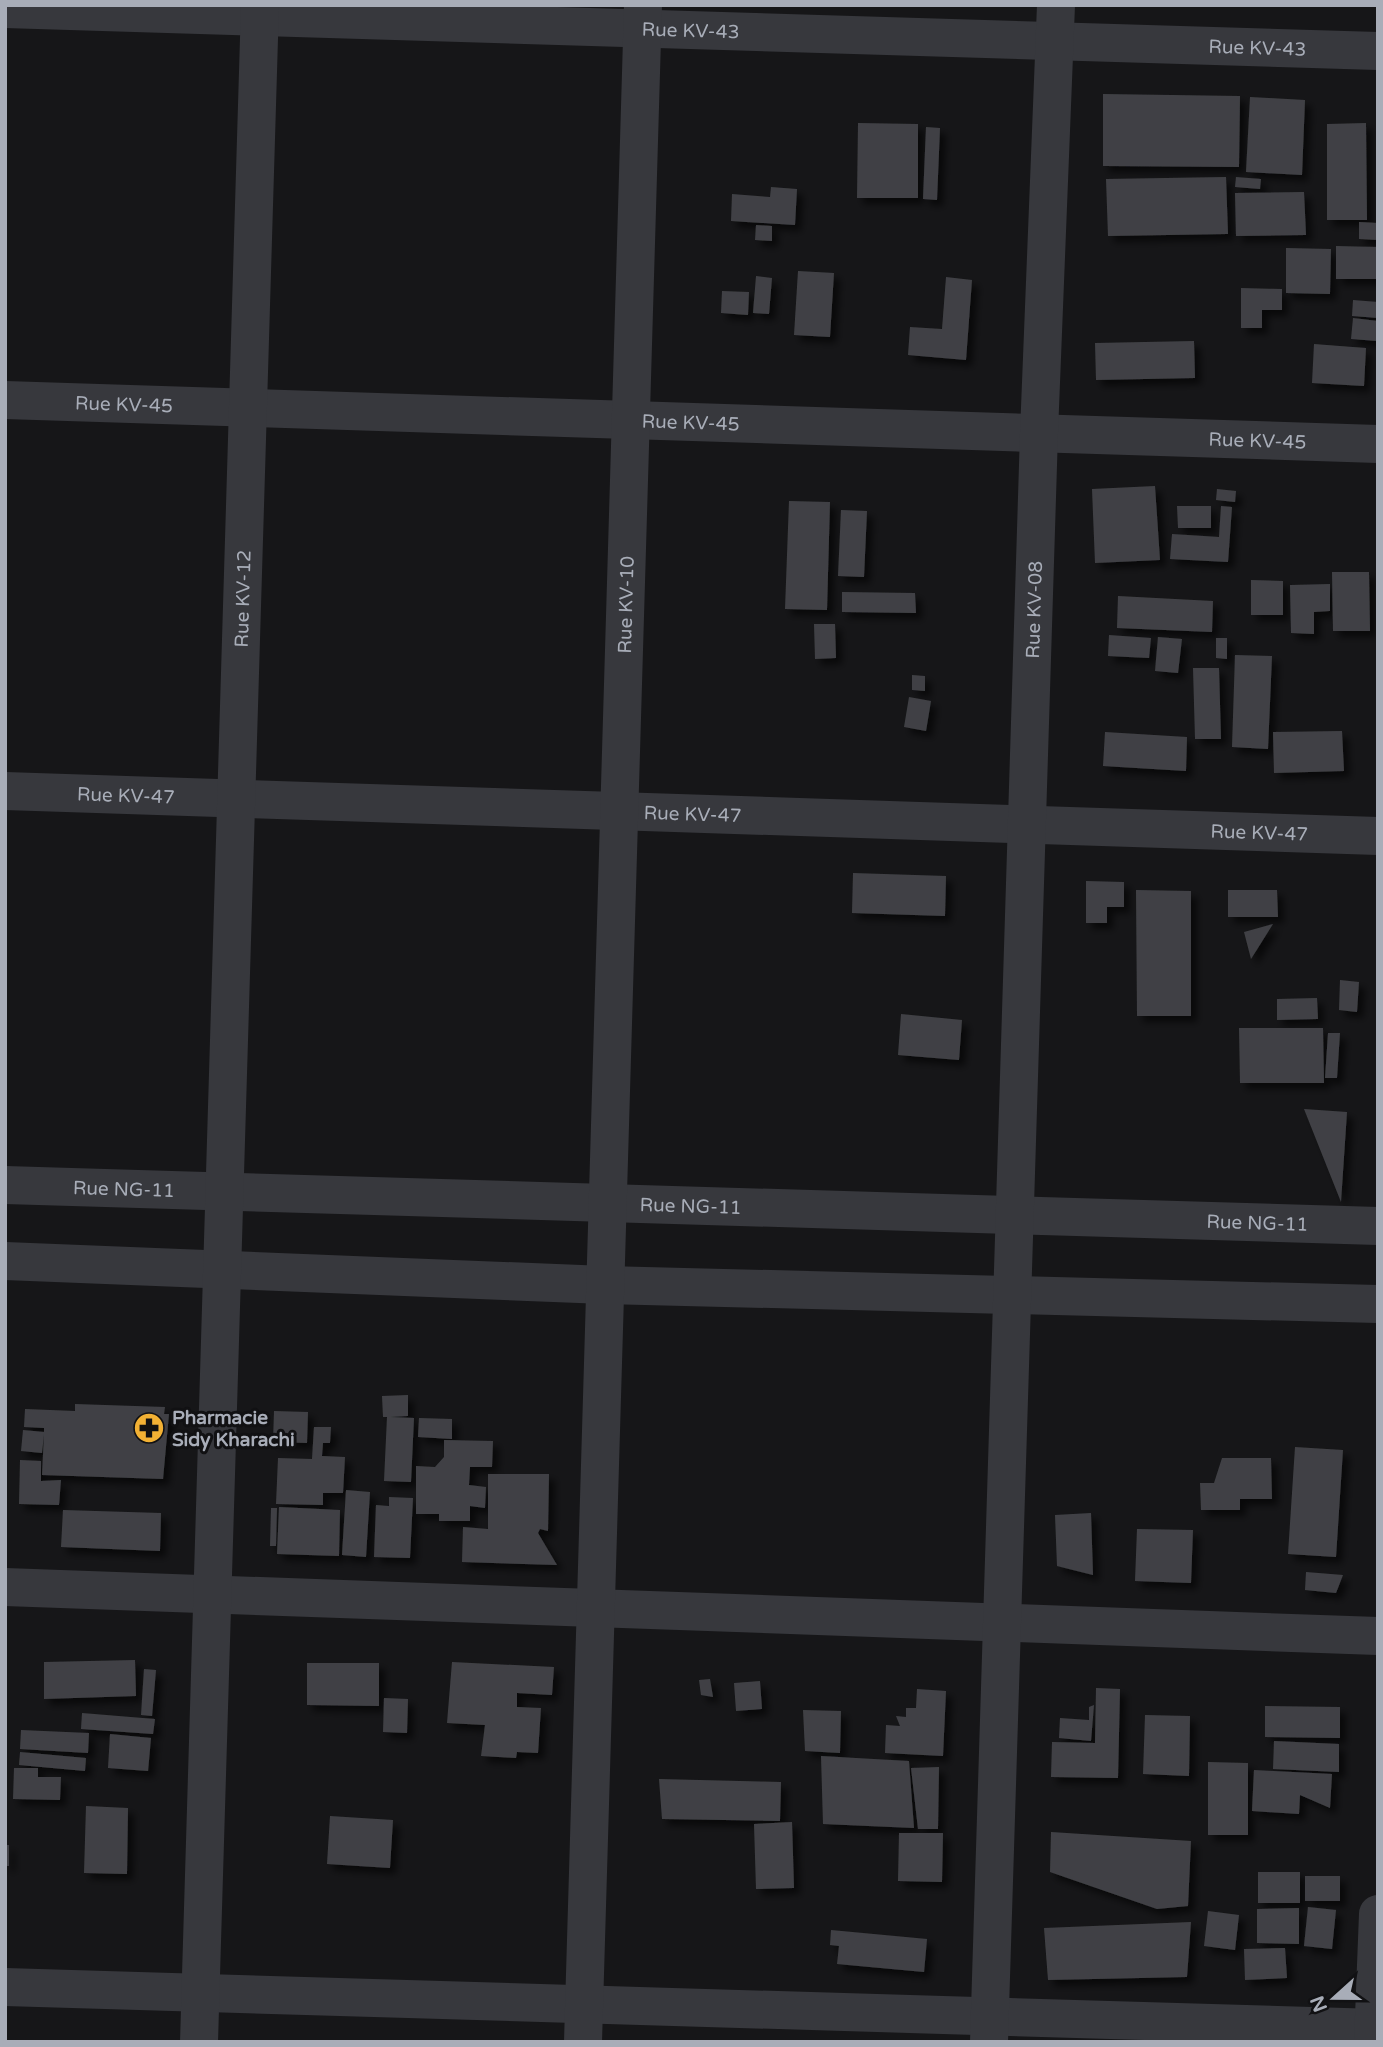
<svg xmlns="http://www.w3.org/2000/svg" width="1383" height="2047" viewBox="0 0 1383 2047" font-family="'Varela Round',sans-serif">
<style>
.building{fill:#404145;filter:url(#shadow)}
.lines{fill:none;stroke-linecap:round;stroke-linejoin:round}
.minor{stroke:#37383d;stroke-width:38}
.labels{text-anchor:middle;stroke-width:6;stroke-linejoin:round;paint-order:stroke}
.street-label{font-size:19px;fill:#a8adb8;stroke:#111113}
.poi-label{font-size:19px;font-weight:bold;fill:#a8adb8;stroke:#111113;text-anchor:start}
</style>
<defs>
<filter id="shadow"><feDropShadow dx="6" dy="6" stdDeviation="3.5" flood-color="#0009"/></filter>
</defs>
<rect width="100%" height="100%" fill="#161618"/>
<path class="building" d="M1103 94 1240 96 1239 167 1103 166Z
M1250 97 1305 100 1302 175 1246 172Z
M858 123 918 124V198H857Z
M1366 123 1367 220H1327V124Z
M926 127 940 128 937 200 923 199Z
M1226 177 1228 234 1108 236 1106 179Z
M1236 177 1261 179 1260 189 1235 187Z
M771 187 797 189 795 225 731 221 732 194 770 197Z
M1304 192 1306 235 1236 236 1235 193Z
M1359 222 1378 223V240L1359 239Z
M756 225 772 226V241L755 240Z
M1336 246 1378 247V279H1336Z
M1286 248 1331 249 1330 294 1286 293Z
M798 271 834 273 830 337 794 335Z
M756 276 772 278 769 314 753 313Z
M946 277 972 280 966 360 908 355 910 327 942 329Z
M1241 288 1282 289V310H1262V328H1241Z
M722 291 749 292 748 315 721 313Z
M1353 300 1378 302V318L1352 316Z
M1353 318 1378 321 1377 341 1351 339Z
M1194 341 1195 378 1096 380 1095 343Z
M1314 344 1366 348 1364 386 1312 383Z
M1155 486 1160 560 1095 563 1092 489Z
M1217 489 1236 491 1235 502 1216 500Z
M789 501 830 502 827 610 785 609Z
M1177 506H1211V528H1178Z
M1221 506 1232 507 1228 562 1170 559 1172 534 1219 537Z
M841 510 867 511 864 577 838 576Z
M1332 572H1369L1370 631H1333Z
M1251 580 1283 581V615H1251Z
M1330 584V611L1314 612V634L1291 633 1290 585Z
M842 592 915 593 916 613 842 612Z
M1118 596 1213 601 1212 632 1117 628Z
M814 624H835L836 658 815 659Z
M1109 635 1151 638 1149 658 1108 656Z
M1158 637 1182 639 1178 673 1155 671Z
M1216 638H1227V659L1216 658Z
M1235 655 1272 656 1268 749 1232 747Z
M1193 668H1219L1221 739H1195Z
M912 675 925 676V691L912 690Z
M909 697 931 701 926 731 904 727Z
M1342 731 1344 771 1274 773 1273 732Z
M1105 732 1187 737 1186 771 1103 766Z
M853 873 946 876 945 916 852 913Z
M1086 881 1124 882V907H1107V923H1086Z
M1136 890 1191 891V1016H1137Z
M1228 890H1277L1278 917H1228Z
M1273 924 1251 959 1244 932Z
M1340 980 1359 982 1357 1012 1339 1010Z
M1317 998 1318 1019 1277 1020V999Z
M901 1014 962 1020 959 1060 898 1055Z
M1239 1028H1323L1324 1083H1240Z
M1328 1033H1340L1337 1078H1325Z
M1304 1109 1347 1112 1341 1202Z
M408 1395V1416L390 1417 414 1418 411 1482 384 1481 387 1417H383L382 1396Z
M75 1404 165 1407 164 1414H169L163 1479 42 1475 44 1434 42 1453 21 1451 23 1430 44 1432V1428L24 1427 25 1409 75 1411Z
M274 1411 308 1412 307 1443 273 1442Z
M419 1418 452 1419V1439L418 1437Z
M314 1427H331L330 1443H323L322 1456 345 1457 343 1493H323V1505L276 1504 278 1458 312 1459Z
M444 1440 493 1441 492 1467H470L469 1485 486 1487 485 1508 470 1506V1521H439V1514H416V1466L435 1467 444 1457Z
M1295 1447 1343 1450 1336 1557 1288 1554Z
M1222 1458H1271L1272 1499H1240V1510H1201L1200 1483H1214Z
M20 1460 41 1461V1481L61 1480 59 1505 19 1504Z
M488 1474H549L548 1531 540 1529 538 1533 557 1565 462 1562 463 1527 488 1529Z
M346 1490 370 1492 366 1557 342 1555Z
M389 1497 413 1498 410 1558 374 1557 376 1505 389 1506Z
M279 1507 340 1510 339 1556 277 1554Z
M271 1508H277L276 1546H270Z
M63 1510 161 1513 160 1551 61 1547Z
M1091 1513 1093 1575 1057 1566 1055 1515Z
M1137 1529 1193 1530 1191 1583 1135 1581Z
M1306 1572 1343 1575 1336 1593 1305 1590Z
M135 1660 136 1696 44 1699V1662Z
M452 1662 554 1667 552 1695 517 1693V1707L541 1708 538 1753 517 1752 516 1758 481 1756 485 1725 447 1723Z
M307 1663H379V1706L307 1705Z
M144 1669 156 1670 152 1716 141 1715Z
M710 1679 713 1697 701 1695 699 1680Z
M760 1681 762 1709 736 1711 734 1683Z
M1096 1688 1120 1689 1118 1778 1051 1777 1052 1742 1095 1743Z
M917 1689 946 1691 943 1756 885 1753 886 1725 900 1726 896 1716 906 1717V1708H916Z
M384 1698 408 1699 407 1733 383 1732Z
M1094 1705 1091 1741 1059 1738 1060 1718 1089 1720V1707Z
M1265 1706 1340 1707V1738L1265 1737Z
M803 1710 841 1711 840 1753 805 1751Z
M82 1713 155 1719 153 1734 81 1729Z
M1145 1715 1190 1716 1189 1776 1143 1774Z
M21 1730 89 1733 88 1753 20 1749Z
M110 1734 151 1738 148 1771 108 1768Z
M1274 1741 1339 1744V1772L1273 1769Z
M20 1752 86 1758 85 1771 19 1765Z
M821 1756 909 1761 914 1828 823 1824Z
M1208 1762 1248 1763V1835H1208Z
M939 1767 938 1829H918L911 1768Z
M14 1768H38V1777H61L60 1800 13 1799Z
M1254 1770 1332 1774 1330 1808 1300 1795 1299 1814 1252 1811Z
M659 1779 781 1782 780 1821 662 1819Z
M86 1806 128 1808 127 1874 84 1873Z
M330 1816 393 1820 390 1868 327 1864Z
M792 1822 794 1888 756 1889 754 1824Z
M1051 1832 1191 1841 1188 1906 1157 1909 1050 1872Z
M899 1833H943L942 1882 898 1881Z
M5 1845H9V1866H5Z
M1258 1872H1300V1903H1258Z
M1305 1876H1340V1901H1305Z
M1308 1907 1336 1910 1332 1949 1304 1946Z
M1299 1908V1944L1257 1943V1909Z
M1208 1911 1239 1915 1235 1950 1204 1946Z
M1191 1922 1187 1977 1048 1980 1044 1928Z
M831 1930 927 1939 924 1972 837 1964 839 1946 830 1945Z
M1285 1948 1287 1978 1245 1980 1244 1949Z"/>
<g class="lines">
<g class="minor">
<path id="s1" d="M5 9 1378 51"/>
<path id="s2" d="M5 400 1378 444"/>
<path id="s3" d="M5 791 1378 836"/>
<path id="s4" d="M5 1185 1378 1226"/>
<path d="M5 1261 605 1285 1378 1304"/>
<path d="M5 1587 1378 1636"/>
<path d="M5 1987 1378 2028"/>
<path id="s5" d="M199 2042 260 5"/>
<path id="s6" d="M583 2042 643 5"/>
<path id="s7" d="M989 2042 1039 433 1056 5"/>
<path d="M1373 2042 1378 1914"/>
</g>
</g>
<defs>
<g id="pharmacy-disc" transform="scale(1.575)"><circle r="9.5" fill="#f2b134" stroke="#111113"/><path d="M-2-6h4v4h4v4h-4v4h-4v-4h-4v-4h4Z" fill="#111"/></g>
</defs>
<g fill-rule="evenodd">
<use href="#pharmacy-disc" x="149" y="1428"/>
</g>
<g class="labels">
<g class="street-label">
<text dy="7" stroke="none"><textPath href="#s1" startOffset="686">Rue KV-43</textPath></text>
<text dy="7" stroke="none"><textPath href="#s1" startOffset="1253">Rue KV-43</textPath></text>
<text dy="7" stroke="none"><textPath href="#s2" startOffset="119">Rue KV-45</textPath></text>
<text dy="7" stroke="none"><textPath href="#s2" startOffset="686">Rue KV-45</textPath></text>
<text dy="7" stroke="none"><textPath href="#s2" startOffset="1253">Rue KV-45</textPath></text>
<text dy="7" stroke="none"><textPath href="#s5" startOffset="1444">Rue KV-12</textPath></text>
<text dy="7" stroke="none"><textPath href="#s6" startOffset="1438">Rue KV-10</textPath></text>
<text dy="7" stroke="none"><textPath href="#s7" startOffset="1433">Rue KV-08</textPath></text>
<text dy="7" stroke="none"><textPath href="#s3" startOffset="121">Rue KV-47</textPath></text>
<text dy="7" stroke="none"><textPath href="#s3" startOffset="688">Rue KV-47</textPath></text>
<text dy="7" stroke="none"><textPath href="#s3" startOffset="1255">Rue KV-47</textPath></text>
<text dy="7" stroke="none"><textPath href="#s4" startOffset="119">Rue NG-11</textPath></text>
<text dy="7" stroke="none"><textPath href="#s4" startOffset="686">Rue NG-11</textPath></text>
<text dy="7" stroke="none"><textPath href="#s4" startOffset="1253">Rue NG-11</textPath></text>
</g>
<g class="poi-label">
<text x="172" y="1424">Pharmacie<tspan x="172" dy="22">Sidy Kharachi</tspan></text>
</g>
</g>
<rect width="1383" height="2047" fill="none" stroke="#a8adb8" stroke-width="14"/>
<g transform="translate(1334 1998) rotate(249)" stroke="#111113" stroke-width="5" paint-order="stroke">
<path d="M0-5L12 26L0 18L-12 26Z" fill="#a8adb8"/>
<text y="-10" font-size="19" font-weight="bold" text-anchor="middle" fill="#a8adb8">N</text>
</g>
</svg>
